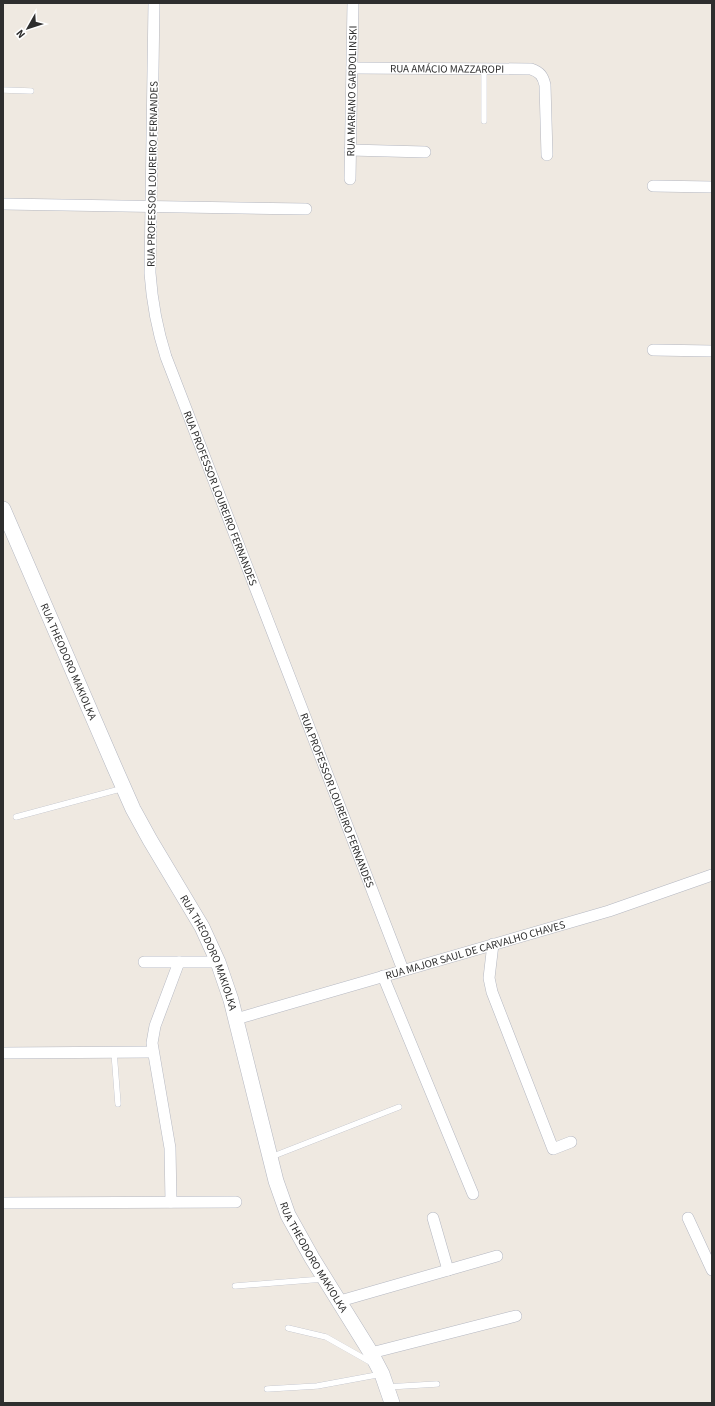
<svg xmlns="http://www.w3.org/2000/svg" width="715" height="1406" viewBox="0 0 715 1406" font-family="'Source Sans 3',sans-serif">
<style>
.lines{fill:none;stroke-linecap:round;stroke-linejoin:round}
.lane-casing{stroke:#b4b7c1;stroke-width:6}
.street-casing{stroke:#b4b7c1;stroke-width:12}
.secondary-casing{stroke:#b4b7c1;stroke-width:16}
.lane{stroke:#fff;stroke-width:5.5}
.street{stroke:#fff;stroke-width:11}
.secondary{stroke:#fff;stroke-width:15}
.labels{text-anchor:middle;stroke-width:3;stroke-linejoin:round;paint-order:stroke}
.street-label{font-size:11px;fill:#2e2e2e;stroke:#fff}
</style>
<rect width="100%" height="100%" fill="#efe9e1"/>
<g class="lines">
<g class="lane-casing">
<path id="lane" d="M484 69V121
M3 90 31 91
M16 817 124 788
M114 1052 118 1104
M271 1157 399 1107
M235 1286 323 1279
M288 1328 326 1337 372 1363
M387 1387 437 1384
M267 1389 317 1386 382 1374"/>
</g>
<g class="street-casing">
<g id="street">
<path id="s1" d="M154 3 150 273C152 302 157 329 166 357L403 970"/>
<path id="s2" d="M352 68 531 69C540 72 543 76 545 85L547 155"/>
<path d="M350 150 425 152"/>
<path id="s3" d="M350 179 353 3"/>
<path d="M653 186 712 187"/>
<path d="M3 204 306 209"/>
<path d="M653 350 712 351"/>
<path d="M493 944 489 978 492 992 553 1149 571 1142"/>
<path d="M144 962H218"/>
<path d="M383 976 473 1194"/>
<path id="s4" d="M236 1019 609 911 712 875"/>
<path d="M3 1053 152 1052"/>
<path d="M171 1202 170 1148 152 1043 155 1026 179 962"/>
<path d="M3 1203 236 1202"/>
<path d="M433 1218 448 1270"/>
<path d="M688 1218 712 1270"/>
<path d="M340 1301 497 1256"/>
<path d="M371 1353 516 1316"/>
</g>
</g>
<g class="secondary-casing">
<g id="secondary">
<path id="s5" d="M3 509 114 766 133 809 150 840 202 927 218 962 231 1000 276 1181 288 1215 312 1258 371 1353 382 1374 392 1403"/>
</g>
</g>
<use href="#lane" class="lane"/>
<use href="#street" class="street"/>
<use href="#secondary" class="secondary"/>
</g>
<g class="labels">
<g class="street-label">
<text dy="4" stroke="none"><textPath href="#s2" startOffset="95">RUA AMÁCIO MAZZAROPI</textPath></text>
<text dy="4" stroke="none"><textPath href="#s3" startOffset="88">RUA MARIANO GARDOLINSKI</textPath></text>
<text transform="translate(152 174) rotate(-89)" y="4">RUA PROFESSOR LOUREIRO FERNANDES</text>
<text dy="4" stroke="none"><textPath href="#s1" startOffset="507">RUA PROFESSOR LOUREIRO FERNANDES</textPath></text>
<text dy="4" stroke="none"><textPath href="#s5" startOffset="166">RUA THEODORO MAKIOLKA</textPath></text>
<text dy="4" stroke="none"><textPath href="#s1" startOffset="831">RUA PROFESSOR LOUREIRO FERNANDES</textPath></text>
<text dy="4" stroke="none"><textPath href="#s4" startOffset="249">RUA MAJOR SAUL DE CARVALHO CHAVES</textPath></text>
<text dy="4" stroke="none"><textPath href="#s5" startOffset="490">RUA THEODORO MAKIOLKA</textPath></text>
<text dy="4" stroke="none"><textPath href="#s5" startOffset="814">RUA THEODORO MAKIOLKA</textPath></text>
</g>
</g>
<rect width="715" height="1406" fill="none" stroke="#2e2e2e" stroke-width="8"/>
<g transform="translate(28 28) rotate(231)" stroke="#ffffff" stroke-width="3" paint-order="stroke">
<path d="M0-3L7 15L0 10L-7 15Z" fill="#2e2e2e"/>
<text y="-6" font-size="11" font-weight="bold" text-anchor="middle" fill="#2e2e2e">N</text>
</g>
</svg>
